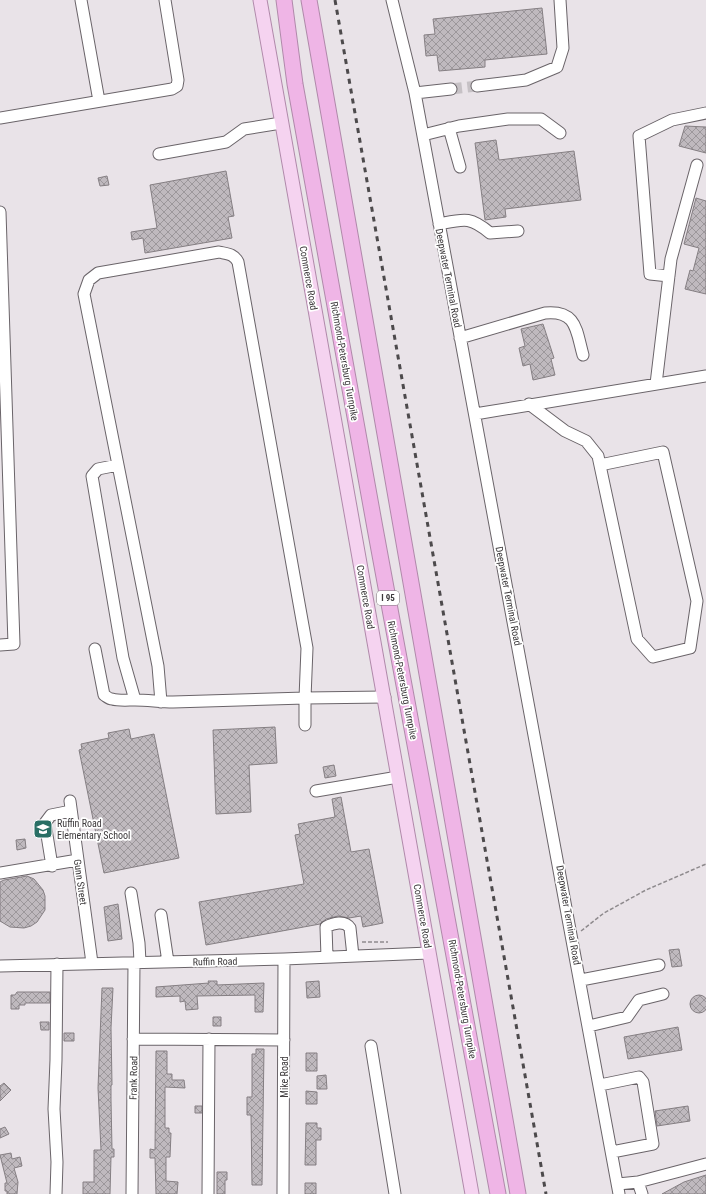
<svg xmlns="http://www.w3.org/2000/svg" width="706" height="1194" viewBox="0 0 706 1194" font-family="'Roboto Condensed',sans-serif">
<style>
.building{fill:url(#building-cross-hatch);stroke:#857f83}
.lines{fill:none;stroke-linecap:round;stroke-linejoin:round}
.minor-tunnel{stroke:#c6c1c5;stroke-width:11;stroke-dasharray:11 5.5;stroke-linecap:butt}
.minor-casing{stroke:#6a6469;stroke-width:13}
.major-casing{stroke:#b089aa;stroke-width:15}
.highway-casing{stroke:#b089aa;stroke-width:17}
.path{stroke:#8e8a8d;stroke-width:1.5;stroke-dasharray:4 2;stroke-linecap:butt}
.minor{stroke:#fff;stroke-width:11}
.major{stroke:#f5d3f0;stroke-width:13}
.highway{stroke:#efb5e6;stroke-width:15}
.rail{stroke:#4d4a4c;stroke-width:3;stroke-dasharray:5 5;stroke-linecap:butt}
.labels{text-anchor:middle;stroke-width:3.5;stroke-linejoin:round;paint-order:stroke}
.shield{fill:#fff;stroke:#767475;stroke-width:1}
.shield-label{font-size:9px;font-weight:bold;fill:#3b383a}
.street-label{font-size:10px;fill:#3b383a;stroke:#fff}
.poi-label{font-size:10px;fill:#3b383a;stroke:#fff;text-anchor:start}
</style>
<defs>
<pattern id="building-cross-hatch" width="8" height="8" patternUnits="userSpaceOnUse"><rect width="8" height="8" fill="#bfb9be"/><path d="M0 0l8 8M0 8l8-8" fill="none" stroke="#9c979b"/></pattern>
</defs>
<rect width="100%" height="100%" fill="#e9e3e8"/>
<path class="building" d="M542 8 547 54 485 60V67L439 71 437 55 426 56 424 35 435 34 433 19Z
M685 126 706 127V153L679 146Z
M496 140 499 160 574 151 581 200 505 209 506 217 485 220 475 143Z
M226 171 234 216 228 217 232 238 145 253 143 238 132 240 131 232 157 228 150 185Z
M107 176 109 185 100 186 98 178Z
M696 198 706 201V294L685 289 690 270 693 271 699 248 684 244Z
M543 324 554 358 551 359 555 375 533 380 530 364 523 366 519 348 525 346 521 329Z
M275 727 277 763 249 765 251 812 216 814 213 730Z
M129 729 131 739 154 734 179 858 104 873 79 750 82 749 81 744 109 738 108 733Z
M334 765 336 776 325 778 323 767Z
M341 797 351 852 369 849 383 923 363 927 361 916 349 918 338 916 326 919 320 924 206 945 199 902 304 884 295 835 300 834 298 824 335 817 332 799Z
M25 839 26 848 17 850 16 840Z
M27 876 34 879 43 890 45 896V910L37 922 31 926 24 928 10 927 0 921V882L4 880Z
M118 904 122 939 108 941 104 907Z
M679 949 682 966 672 967 669 950Z
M208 981H217V985L264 983 263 1012H255V995L197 996 198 1009 186 1010 185 1001 180 1002V996L156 997V987L209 983Z
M319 981 320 997 307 998 306 982Z
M102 988H113L111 1028 112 1085H111V1100L112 1149H114V1157H111L110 1194H83V1182H94V1150H101L98 1088Z
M17 992H50V1003H25V1005H19V1009H11V995H15Z
M690 1004a9 9 0 1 1 18 0a9 9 0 1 1-18 0Z
M213 1017H221V1026H213Z
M40 1022H49V1030H41Z
M678 1027 682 1050 628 1059 624 1037Z
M64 1033H74V1041H64Z
M256 1049H264L262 1185H252L251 1115H247V1097H252V1054H256Z
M156 1051H167V1074H172V1080H184L185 1088 165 1087V1128H169V1133H171L170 1157H166V1181L178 1182 177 1194H156L155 1158H150V1149L155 1150Z
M306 1053H317V1071H306Z
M326 1075 327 1089H317V1076Z
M4 1083 11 1090 0 1101V1086Z
M306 1091 317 1092V1104H306Z
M195 1106H202V1113H195Z
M688 1106 690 1121 657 1126 655 1111Z
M306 1123H317V1128H321V1140H316V1165H305Z
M5 1127 9 1134 0 1138V1129Z
M11 1153 12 1159 20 1157 22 1166 14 1168 18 1182 17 1194H7V1191H5V1183H7L0 1155Z
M217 1172H227V1180H225V1194H217Z
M706 1175V1194H662L684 1182Z
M305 1183H316V1194H305Z"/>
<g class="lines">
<path class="minor-tunnel" d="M451 89 477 86"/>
<g class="minor-casing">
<path id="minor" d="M81 0 99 101
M392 0 415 93 619 1194
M477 86 526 80 557 67 563 48 560 0
M415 93 451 89
M0 118 172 89 177 86 178 80 165 0
M449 128 460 167
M423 135 459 126 508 119H541L560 133
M159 154 226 142 244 129 281 123
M0 212 14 644 0 645
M439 224C464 219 470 216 490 233L518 231
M669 276 650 274 639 136 672 120 706 113
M460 338 545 313C577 310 576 330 583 355
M656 384 671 259 697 165
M529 404 565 431 586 441 598 456 637 639 653 657 690 648 697 601 663 452 600 465
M475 414 706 376
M118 465 98 469 92 476 123 658 135 700
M95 649 104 695C106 696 109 699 112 699 119 701 128 700 135 700 148 700 160 702 173 702L305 698 307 648 238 262C234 254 228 254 219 252L98 273 89 280 84 294 158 666 161 702
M305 725V698L385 697
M316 791 398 777
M70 801 92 963
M52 866 45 823 51 815 71 811
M0 873 78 860
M131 893 139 943 140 962
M161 915 168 962
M327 957 326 927C333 923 345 920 350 928L353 956
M0 966 284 959 429 953
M581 980 659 965
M589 1026 627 1017 639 1000 663 994
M133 1039 284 1040
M371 1046 395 1194
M600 1085 639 1077 643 1082 653 1144 612 1152
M638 1182 706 1164
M618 1184 638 1182 642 1194
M56 1194 57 1162 54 1109 56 1060 57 964
M132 1194 134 963
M208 1194 209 1039
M283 1194 284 959"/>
</g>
<g class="major-casing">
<path id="major" d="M260 0 472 1194"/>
</g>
<g class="highway-casing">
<path id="highway" d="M284 0 295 84 375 528 498 1194
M309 0 518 1194"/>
</g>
<path class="path" d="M581 931 604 913 646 890 706 864
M362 942H388"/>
<use href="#minor" class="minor"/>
<use href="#major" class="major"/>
<use href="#highway" class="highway"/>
<path class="rail" d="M335 0 546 1194"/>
</g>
<defs>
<g id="school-square" transform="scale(1)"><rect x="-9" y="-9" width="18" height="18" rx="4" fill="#296f65" stroke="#fff"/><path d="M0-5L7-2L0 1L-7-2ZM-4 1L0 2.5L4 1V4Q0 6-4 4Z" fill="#fff"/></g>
</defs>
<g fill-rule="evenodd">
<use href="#school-square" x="43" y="829"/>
</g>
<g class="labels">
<rect class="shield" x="377" y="591" width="22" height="14" rx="3"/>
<g class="shield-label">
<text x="388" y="601">I 95</text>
</g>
<g class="street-label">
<text transform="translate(309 278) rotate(80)" y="4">Commerce Road</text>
<text transform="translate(449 278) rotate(79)" y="4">Deepwater Terminal Road</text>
<text transform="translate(345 361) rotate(80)" y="4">Richmond-Petersburg Turnpike</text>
<text transform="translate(509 596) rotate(79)" y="4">Deepwater Terminal Road</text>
<text transform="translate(366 597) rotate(80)" y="4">Commerce Road</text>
<text transform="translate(403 680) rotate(79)" y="4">Richmond-Petersburg Turnpike</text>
<text transform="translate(81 882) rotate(82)" y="4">Gunn Street</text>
<text transform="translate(569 915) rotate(80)" y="4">Deepwater Terminal Road</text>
<text transform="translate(423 916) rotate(80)" y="4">Commerce Road</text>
<text transform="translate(215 961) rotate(-1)" y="4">Ruffin Road</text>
<text transform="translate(463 999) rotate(80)" y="4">Richmond-Petersburg Turnpike</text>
<text transform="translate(284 1077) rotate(-90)" y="4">Mike Road</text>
<text transform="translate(133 1078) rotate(-89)" y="4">Frank Road</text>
</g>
<g class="poi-label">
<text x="57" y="827">Ruffin Road<tspan x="57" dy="12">Elementary School</tspan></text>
</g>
</g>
</svg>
